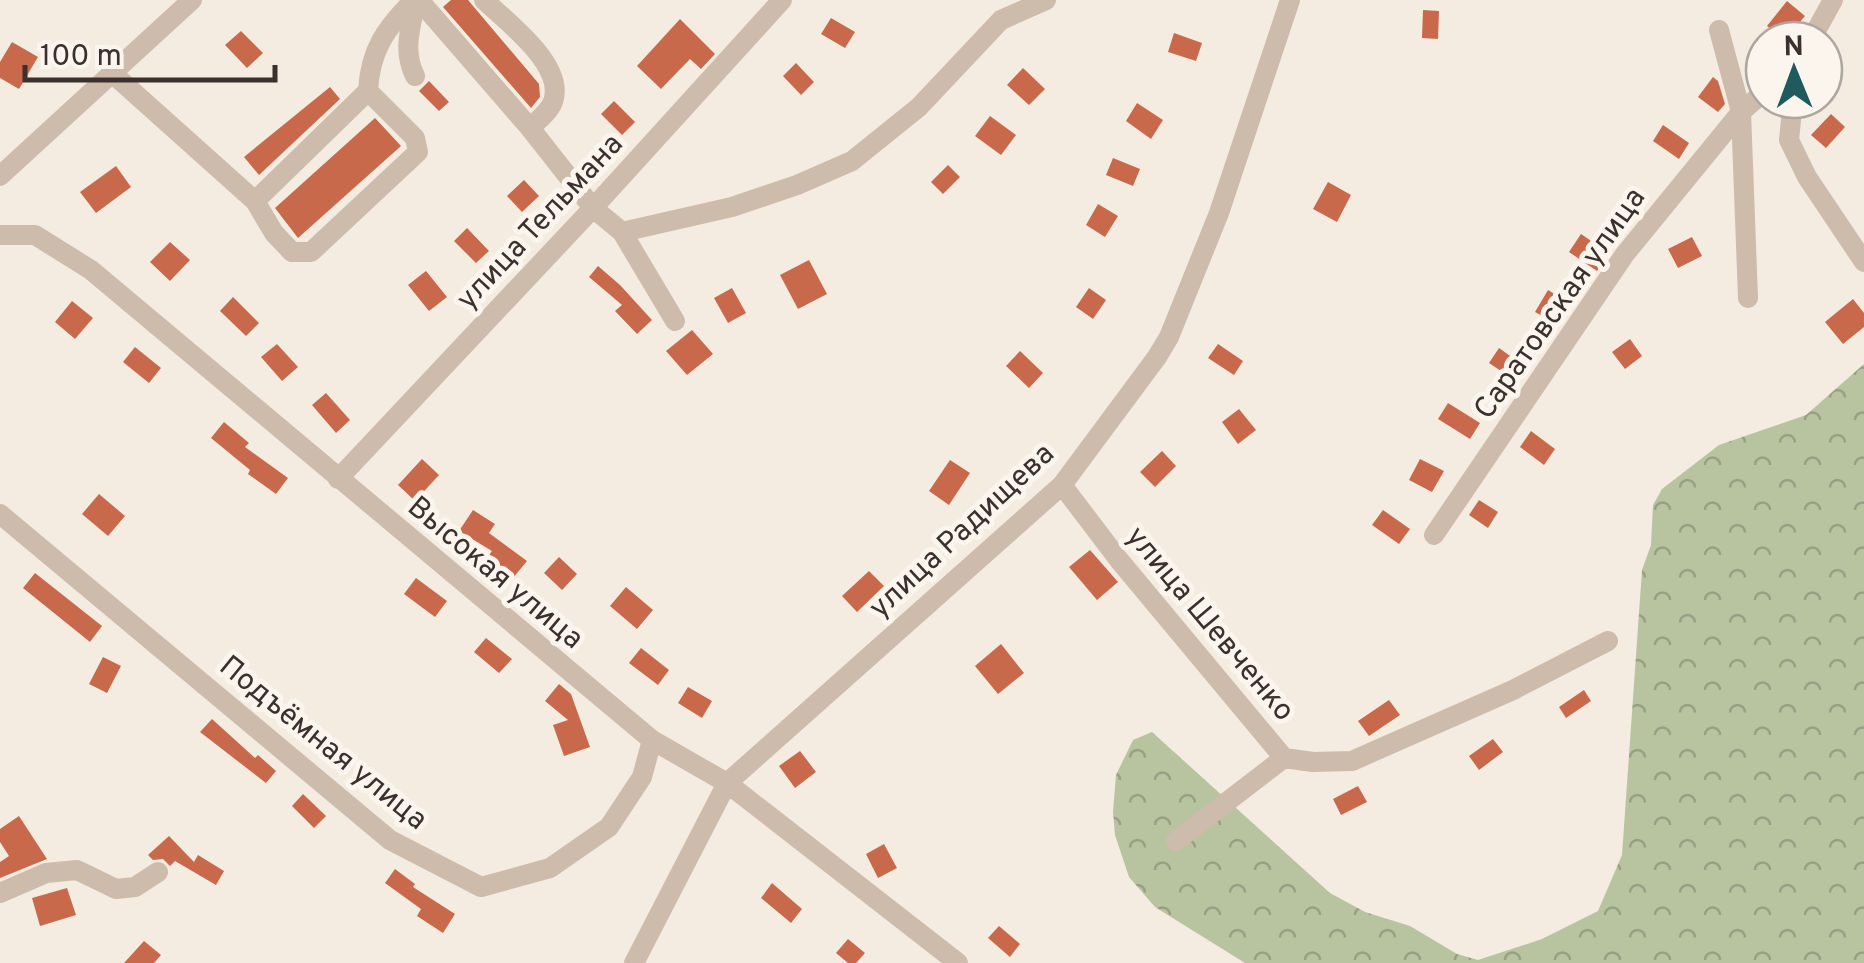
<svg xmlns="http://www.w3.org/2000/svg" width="1864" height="963" viewBox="0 0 1864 963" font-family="Overpass,sans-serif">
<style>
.forest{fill:url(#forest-crowns)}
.building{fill:#c8694b}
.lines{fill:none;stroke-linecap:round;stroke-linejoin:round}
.minor{stroke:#cdbbac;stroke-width:20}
.labels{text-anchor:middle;stroke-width:10;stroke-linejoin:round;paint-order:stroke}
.street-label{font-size:30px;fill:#3b302b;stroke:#fbf5ee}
</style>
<defs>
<pattern id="forest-crowns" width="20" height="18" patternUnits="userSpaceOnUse" patternTransform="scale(2.5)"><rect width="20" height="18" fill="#b8c4a0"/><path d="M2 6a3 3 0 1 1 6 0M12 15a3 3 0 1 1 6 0" fill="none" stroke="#97a083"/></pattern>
</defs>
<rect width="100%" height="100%" fill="#f4ebe1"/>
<path class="forest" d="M1864 364V963H1245L1155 907 1129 877 1115 835 1113 812 1116 775 1133 740 1152 732 1330 893 1365 912 1410 926 1457 954 1478 960 1542 939 1598 911 1622 855 1642 570 1651 545 1653 505 1662 489 1719 445 1806 415Z"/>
<path class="building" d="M451 0H468L539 84 540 97 531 108 443 7Z
M1787 1 1805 16 1784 40 1767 26Z
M1423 10 1439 11 1438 39 1422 38Z
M831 18 855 32 845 48 821 34Z
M680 19 715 54 701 69 690 59 661 89 637 66Z
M241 31 263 53 247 68 225 45Z
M1174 33 1202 43 1196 61 1168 52Z
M12 42 38 57 19 89 0 78V62Z
M796 63 814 82 801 95 783 76Z
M1023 68 1045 89 1029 105 1007 85Z
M1713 77 1718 81 1725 104 1718 112 1698 97Z
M429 81 449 102 439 111 419 91Z
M330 87 340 99 259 175 244 157Z
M614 101 635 122 622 135 601 114Z
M1137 103 1163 120 1151 139 1126 121Z
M1831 114 1845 127 1826 148 1811 135Z
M990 116 1016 135 1001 155 975 136Z
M375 118 401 146 298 238 275 208Z
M1663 125 1689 143 1679 159 1653 141Z
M1113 158 1140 169 1133 186 1106 175Z
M948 165 960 177 943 194 931 182Z
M116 166 131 187 96 213 80 192Z
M524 180 539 196 522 212 507 196Z
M1328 182 1351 195 1337 222 1313 209Z
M1098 204 1118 216 1105 237 1086 225Z
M467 228 489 251 476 263 454 241Z
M1581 234 1609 253 1597 271 1569 252Z
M1692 237 1702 256 1678 268 1668 249Z
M170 242 190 260 170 281 150 262Z
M809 260 827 294 798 309 780 275Z
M598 266 620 285 652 320 637 334 615 311 622 305 589 277Z
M426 271 447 297 429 311 408 285Z
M732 288 746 313 728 323 714 298Z
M1089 288 1106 300 1093 319 1076 307Z
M1548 290 1568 302 1555 323 1535 312Z
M233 297 259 323 246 336 220 311Z
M1853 299 1864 313V327L1843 344 1825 322Z
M72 301 93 318 75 339 55 322Z
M692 330 713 354 687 375 666 351Z
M1630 339 1642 356 1625 369 1612 352Z
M277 344 298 367 282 381 261 357Z
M1218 344 1243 361 1234 375 1208 358Z
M135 347 161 368 149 383 123 362Z
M1499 348 1520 363 1510 377 1489 363Z
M1020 351 1043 373 1029 388 1006 366Z
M326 393 350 420 336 433 312 405Z
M1448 403 1480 423 1470 439 1438 419Z
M1239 409 1256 430 1238 444 1222 422Z
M224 422 249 443 245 447 288 478 276 494 248 474 250 470 211 438Z
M1531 431 1555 449 1544 465 1520 447Z
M1162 451 1176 466 1155 487 1140 472Z
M422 459 439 475 415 501 398 485Z
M1420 459 1444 471 1432 492 1409 480Z
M950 460 970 473 949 505 929 491Z
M99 494 125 516 108 536 82 514Z
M1479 500 1498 512 1488 528 1469 515Z
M473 510 495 524 489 533 527 561 513 578 487 558 492 551 459 531Z
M1383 510 1410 529 1399 544 1372 525Z
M1090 550 1118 582 1097 600 1069 567Z
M559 557 577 574 562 590 544 573Z
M869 571 884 586 857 612 842 596Z
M35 573 102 626 90 642 23 588Z
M416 578 447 601 435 617 404 594Z
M626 587 653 610 637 629 610 606Z
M486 638 512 659 499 673 474 652Z
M1001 644 1024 673 998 694 975 666Z
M641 648 669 670 658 685 629 663Z
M103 657 121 666 107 693 89 684Z
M559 684 571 694 590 747 564 756 553 725 568 720 545 701Z
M688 687 712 701 702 718 678 703Z
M1584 690 1591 701 1566 718 1559 707Z
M1389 700 1400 715 1369 736 1358 721Z
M212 719 255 758 258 755 276 771 266 783 200 732Z
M1493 739 1503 752 1479 770 1469 756Z
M800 751 816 772 795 788 779 766Z
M1358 786 1367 802 1341 815 1333 799Z
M303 794 326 816 314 828 292 806Z
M19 816 47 859 0 878V862L9 856 0 842V829Z
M169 836 194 862 198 855 224 871 216 885 175 861 170 866 163 859 153 860 148 855Z
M884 844 897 868 878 878 866 854Z
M395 869 415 884 413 887 455 914 443 933 417 916 421 909 385 883Z
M772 883 802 909 791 923 761 898Z
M67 888 76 915 40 926 32 898Z
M999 926 1020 944 1010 957 988 938Z
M848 939 865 953 856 963H848L836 953Z
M144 941 161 955 154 963H124Z"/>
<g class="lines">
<path class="minor" d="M419 0 530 128 593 208 622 232 675 321
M484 0C507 22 562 63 554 98 552 110 538 120 530 128
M1719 30 1741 112 1748 298
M1811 40 1833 0
M112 73 255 201 274 233 292 252H311L418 152 415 138 368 91C370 50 386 28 414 0
M415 76C402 50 411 27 416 0
M1793 100 1789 140 1807 177 1864 262
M0 176 192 0
M255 201 368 91
M622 232 732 207 797 185 852 161 919 107 1001 20 1046 0
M0 235H35L91 270 652 740 727 783 958 963
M338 479 593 208 782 0
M1062 485 1119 560 1284 758 1313 762 1352 761 1513 690 1608 641
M0 514 390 840 481 887 550 868 609 827 642 777 652 740
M1434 535 1625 254 1741 112 1764 92
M1176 841 1284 758
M0 893 46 873 77 870 116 889 135 887 158 872
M634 963 727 783 1062 485 1157 357 1169 337 1219 213 1290 0"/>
</g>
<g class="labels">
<g class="street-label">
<text transform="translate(539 221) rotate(-47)" y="10">улица Тельмана</text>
<text transform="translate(1559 303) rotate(-55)" y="10">Саратовская улица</text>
<text transform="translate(961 530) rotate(-43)" y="10">улица Радищева</text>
<text transform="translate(496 572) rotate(40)" y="10">Высокая улица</text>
<text transform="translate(1211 623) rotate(50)" y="10">улица Шевченко</text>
<text transform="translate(324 742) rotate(39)" y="10">Подъёмная улица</text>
</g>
</g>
<g transform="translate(1794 70) rotate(359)"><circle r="48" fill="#fbf5ee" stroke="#aea6a0" stroke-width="2.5"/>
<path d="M0-8L18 38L0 25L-18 38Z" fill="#1f5a5e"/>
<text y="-15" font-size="28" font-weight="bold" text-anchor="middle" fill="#3b302b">N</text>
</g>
<path d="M25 65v15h250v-15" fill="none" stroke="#3b302b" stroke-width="5"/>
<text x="40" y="65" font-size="30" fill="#3b302b" stroke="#fbf5ee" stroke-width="8" paint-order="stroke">100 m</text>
</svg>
